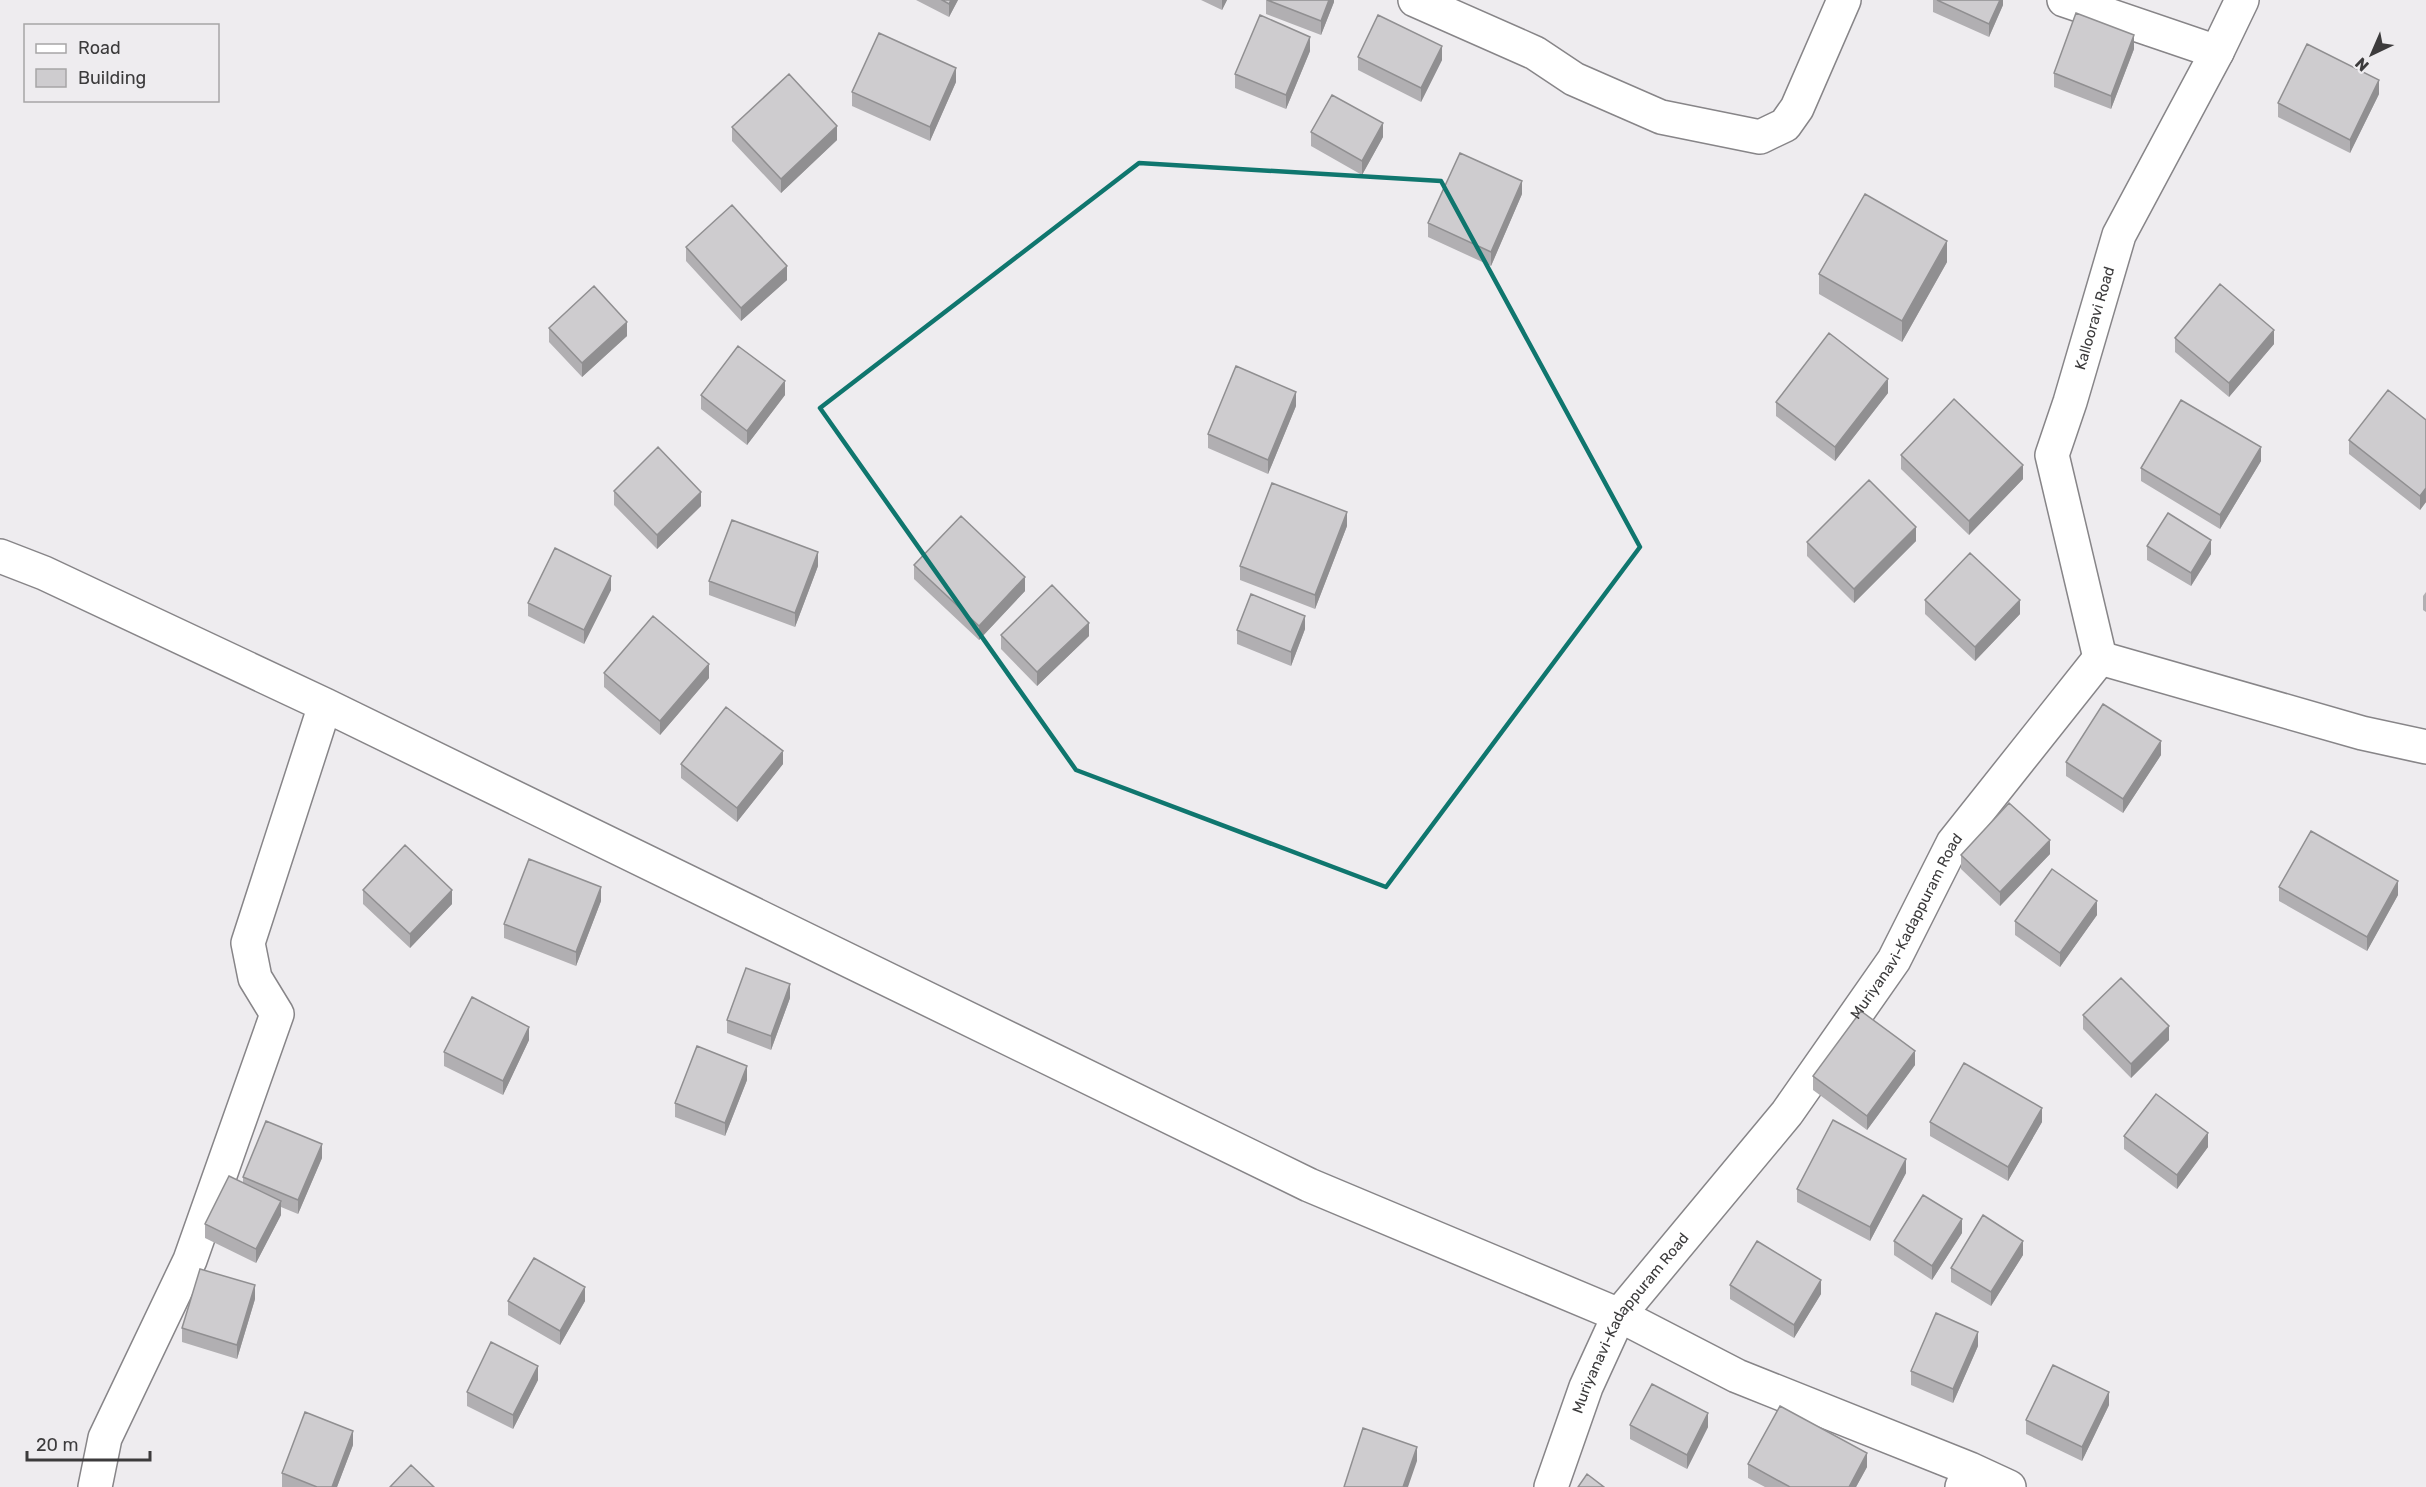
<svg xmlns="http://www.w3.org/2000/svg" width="2426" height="1487" viewBox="0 0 2426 1487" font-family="Rubik,sans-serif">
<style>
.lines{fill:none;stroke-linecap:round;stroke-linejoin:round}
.street-casing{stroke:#878588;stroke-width:36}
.secondary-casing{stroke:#878588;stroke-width:36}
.street{stroke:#fff;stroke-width:33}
.secondary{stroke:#fff;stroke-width:33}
.wall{fill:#b1afb2}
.shaded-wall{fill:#908f91}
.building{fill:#cecccf;stroke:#908f91;stroke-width:1.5}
.marked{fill:none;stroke:#0f766e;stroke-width:4.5;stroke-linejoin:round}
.labels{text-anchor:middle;stroke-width:4.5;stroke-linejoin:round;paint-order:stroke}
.street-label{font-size:15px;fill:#3c3b3c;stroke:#eeecef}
</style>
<rect width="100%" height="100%" fill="#eeecef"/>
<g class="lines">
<g class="street-casing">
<path id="street" d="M1415 0 1535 53 1574 79 1661 117 1760 137 1785 125 1797 108 1844 0
M2064 0 2217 52
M0 556 44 573 325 705 1309 1185 1619 1315 1737 1376 1970 1469 1962 1487
M1970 1469 2009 1487
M95 1487 105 1438 190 1260 277 1014 255 978 248 943 325 705"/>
</g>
<g class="secondary-casing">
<g id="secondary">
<path id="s1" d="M2100 658 2052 455 2070 402 2119 235 2217 52 2242 0"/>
<path d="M2100 658 2362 733 2426 747"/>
<path id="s2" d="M1551 1487 1586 1387 1619 1315 1787 1113 1894 960 1953 843 2100 658"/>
</g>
</g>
<use href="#street" class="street"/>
<use href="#secondary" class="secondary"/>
</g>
<path class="wall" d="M916 0H958L949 17Z
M1201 0H1227L1222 10Z
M1266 0H1334V2L1321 35 1266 14Z
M1933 0H2003V5L1989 37 1933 12Z
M2134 49 2111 109 2054 87V73Z
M1310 51 1286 109 1235 88V74Z
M1358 57 1442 60 1421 102 1358 70Z
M956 82 930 141 852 106V92Z
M2379 94 2350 153 2278 117V103Z
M732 127 837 140 781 193 732 141Z
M1311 132 1383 137 1362 175 1311 146Z
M1522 194 1491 266 1428 237V223Z
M686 247 787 280 741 321 686 261Z
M1947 262 1902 342 1819 294V274Z
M549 328 627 336 582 377 549 342Z
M2175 338 2274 344 2229 397 2175 352Z
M1888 393 1835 461 1776 416V402Z
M701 395H785L747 445 701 409Z
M1296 406 1268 474 1208 448V434Z
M2426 420V502L2420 510 2349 454V440Z
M1901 455 2023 479 1969 535 1901 469Z
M2261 461 2220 529 2141 481V468Z
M614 491 701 506 657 549 614 505Z
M1347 526 1315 609 1240 580V566Z
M1916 541 1854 603 1807 556V542Z
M2147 546 2211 554 2191 586 2147 560Z
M914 565 1025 591 979 640 914 579Z
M818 566 795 627 709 595V581Z
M611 590 584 644 528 616V603Z
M2426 592V612L2423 610V596Z
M1925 600 2020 614 1975 661 1925 614Z
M1305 629 1291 666 1237 644V630Z
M1001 635 1089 636 1037 686 1001 649Z
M604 673 709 678 660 735 604 687Z
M2161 755 2123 813 2066 776V762Z
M681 764H783L737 822 681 778Z
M2050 854 2000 906 1961 869V855Z
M2279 887 2398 895 2367 951 2279 901Z
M363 890 452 904 410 948 363 904Z
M601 901 576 966 504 938V924Z
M2097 915 2060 967 2015 935V921Z
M790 998 771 1050 727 1033V1020Z
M2083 1015 2169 1040 2131 1078 2083 1029Z
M529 1040 503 1095 444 1066V1052Z
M1915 1065 1867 1130 1813 1090V1076Z
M747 1080 725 1136 675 1117V1103Z
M1930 1122H2042L2008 1181 1930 1136Z
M2124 1136 2208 1147 2177 1189 2124 1149Z
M322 1158 298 1214 281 1207V1215L256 1263 205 1238V1224L243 1183V1177Z
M1906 1173 1870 1241 1797 1202V1189Z
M1962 1233 1932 1280 1894 1255V1241Z
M2023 1255 1991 1306 1951 1282V1268Z
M1730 1285 1821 1294 1794 1338 1730 1299Z
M255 1299 237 1359 182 1342V1328Z
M508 1301H585L560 1345 508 1315Z
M1978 1346 1953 1403 1911 1385V1371Z
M538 1380 513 1429 467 1406V1392Z
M2109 1405 2082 1461 2026 1434V1420Z
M1630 1425 1708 1427 1687 1469 1630 1439Z
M353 1445 337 1487H282V1473Z
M1748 1464 1867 1467 1856 1487H1765L1748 1478Z"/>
<path class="shaded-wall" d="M951 0H958L949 17V4Z
M1222 0H1227L1222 10Z
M1329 0H1334V2L1321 35V21Z
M2000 0H2003V5L1989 37V24Z
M2134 35V49L2111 109V96Z
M1310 37V51L1286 109V95Z
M1442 46V60L1421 102V88Z
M956 68V82L930 141V127Z
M2379 80V94L2350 153V140Z
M1383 123V137L1362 175V161Z
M837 126V140L781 193V179Z
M1522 181V194L1491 266V252Z
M1947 241V262L1902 342V321Z
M787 266V280L741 321V308Z
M627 322V336L582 377V363Z
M2274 330V344L2229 397V383Z
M1888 379V393L1835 461V447Z
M785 381V395L747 445V431Z
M1296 392V406L1268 474V460Z
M2261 447V461L2220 529V515Z
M2023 465V479L1969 535V521Z
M2426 488V502L2420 510V496Z
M701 492V506L657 549V535Z
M1347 512V526L1315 609V595Z
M1916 527V541L1854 603V589Z
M2211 540V554L2191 586V573Z
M818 552V566L795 627V613Z
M611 576V590L584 644V630Z
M1025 577V591L979 640V626Z
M2020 600V614L1975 661V647Z
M1305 616V629L1291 666V652Z
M1089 623V636L1037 686V672Z
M709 664V678L660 735V721Z
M2161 741V755L2123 813V799Z
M783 751V764L737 822V808Z
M2050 840V854L2000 906V892Z
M2398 881V895L2367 951V937Z
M601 887V901L576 966V952Z
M452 890V904L410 948V934Z
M2097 901V915L2060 967V953Z
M790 984V998L771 1050V1036Z
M2169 1026V1040L2131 1078V1064Z
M529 1027V1040L503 1095V1081Z
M1915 1051V1065L1867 1130V1116Z
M747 1066V1080L725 1136V1123Z
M2042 1108V1122L2008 1181V1167Z
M2208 1133V1147L2177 1189V1175Z
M322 1144V1158L298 1214V1200Z
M1906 1159V1173L1870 1241V1227Z
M281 1201V1215L256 1263V1249Z
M1962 1219V1233L1932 1280V1266Z
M2023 1241V1255L1991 1306V1292Z
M1821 1280V1294L1794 1338V1325Z
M255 1285V1299L237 1359V1345Z
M585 1287V1301L560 1345V1331Z
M1978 1332V1346L1953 1403V1389Z
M538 1366V1380L513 1429V1415Z
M2109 1392V1405L2082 1461V1447Z
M1708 1413V1427L1687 1469V1455Z
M353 1431V1445L337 1487H332Z
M1417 1447V1461L1408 1487H1403Z
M1867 1453V1467L1856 1487H1849Z"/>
<path class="building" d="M942 0H951L949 4Z
M1267 0H1329L1321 21Z
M1937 0H2000L1989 24Z
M2076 13 2134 35 2111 96 2054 73Z
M1260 15 1310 37 1286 95 1235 74Z
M1378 15 1442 46 1421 88 1358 57Z
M879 33 956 68 930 127 852 92Z
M2307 44 2379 80 2350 140 2278 103Z
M789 74 837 126 781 179 732 127Z
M1332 95 1383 123 1362 161 1311 132Z
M1460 153 1522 181 1491 252 1428 223Z
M1865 194 1947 241 1902 321 1819 274Z
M732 205 787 266 741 308 686 247Z
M2220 284 2274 330 2229 383 2175 338Z
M594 286 627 322 582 363 549 328Z
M1829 333 1888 379 1835 447 1776 402Z
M738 346 785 381 747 431 701 395Z
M1236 366 1296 392 1268 460 1208 434Z
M2388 390 2426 420V488L2420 496 2349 440Z
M1954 399 2023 465 1969 521 1901 455Z
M2181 400 2261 447 2220 515 2141 468Z
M658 447 701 492 657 535 614 491Z
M1869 480 1916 527 1854 589 1807 542Z
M1272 483 1347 512 1315 595 1240 566Z
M2168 513 2211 540 2191 573 2147 546Z
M961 516 1025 577 979 626 914 565Z
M732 520 818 552 795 613 709 581Z
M555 548 611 576 584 630 528 603Z
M1970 553 2020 600 1975 647 1925 600Z
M1052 585 1089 623 1037 672 1001 635Z
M1251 594 1305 616 1291 652 1237 630Z
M653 616 709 664 660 721 604 673Z
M2103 704 2161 741 2123 799 2066 762Z
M726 707 783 751 737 808 681 764Z
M2009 803 2050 840 2000 892 1961 855Z
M2311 831 2398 881 2367 937 2279 887Z
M405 845 452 890 410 934 363 890Z
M529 859 601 887 576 952 504 924Z
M2052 869 2097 901 2060 953 2015 921Z
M746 968 790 984 771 1036 727 1020Z
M2121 978 2169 1026 2131 1064 2083 1015Z
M472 997 529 1027 503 1081 444 1052Z
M1861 1011 1915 1051 1867 1116 1813 1076Z
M697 1046 747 1066 725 1123 675 1103Z
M1964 1063 2042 1108 2008 1167 1930 1122Z
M2156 1094 2208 1133 2177 1175 2124 1136Z
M1833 1120 1906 1159 1870 1227 1797 1189Z
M266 1121 322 1144 298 1200 243 1177Z
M229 1176 281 1201 256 1249 205 1224Z
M1923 1195 1962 1219 1932 1266 1894 1241Z
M1983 1215 2023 1241 1991 1292 1951 1268Z
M1757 1241 1821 1280 1794 1325 1730 1285Z
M534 1258 585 1287 560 1331 508 1301Z
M200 1269 255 1285 237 1345 182 1328Z
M1936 1313 1978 1332 1953 1389 1911 1371Z
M491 1342 538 1366 513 1415 467 1392Z
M2053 1365 2109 1392 2082 1447 2026 1420Z
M1652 1384 1708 1413 1687 1455 1630 1425Z
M1780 1406 1867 1453 1849 1487H1790L1748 1464Z
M305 1412 353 1431 332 1487H317L282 1473Z
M1363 1428 1417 1447 1403 1487H1344Z
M411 1465 434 1487H390Z
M1587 1474 1604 1487H1578Z"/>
<path class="marked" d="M1139 163 1441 181 1640 547 1386 887 1076 770 820 408Z"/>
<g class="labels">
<g class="street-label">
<text dy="5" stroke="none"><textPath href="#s1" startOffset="352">Kallooravi Road</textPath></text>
<text dy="5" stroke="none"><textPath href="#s2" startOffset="670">Muriyanavi-Kadappuram Road</textPath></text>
<text dy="5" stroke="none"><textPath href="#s2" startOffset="184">Muriyanavi-Kadappuram Road</textPath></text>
</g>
</g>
<rect x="24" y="24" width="195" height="78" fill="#eeecef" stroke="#a7a5a7" stroke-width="1.5"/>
<rect x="36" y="44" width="30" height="9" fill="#ffffff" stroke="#a7a5a7" stroke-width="1.5"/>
<text x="78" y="54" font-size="18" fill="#3c3b3c">Road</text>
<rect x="36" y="69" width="30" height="18" fill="#cecccf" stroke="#a7a5a7" stroke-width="1.5"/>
<text x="78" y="84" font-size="18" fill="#3c3b3c">Building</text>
<g transform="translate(2372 54) rotate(224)" stroke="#eeecef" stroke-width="4.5" paint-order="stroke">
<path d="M0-4.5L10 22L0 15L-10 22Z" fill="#3c3b3c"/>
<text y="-9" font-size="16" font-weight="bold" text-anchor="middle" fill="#3c3b3c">N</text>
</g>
<path d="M27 1451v9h123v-9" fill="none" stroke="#3c3b3c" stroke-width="3"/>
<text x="36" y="1451" font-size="18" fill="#3c3b3c" stroke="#eeecef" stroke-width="4.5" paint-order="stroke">20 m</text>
</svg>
